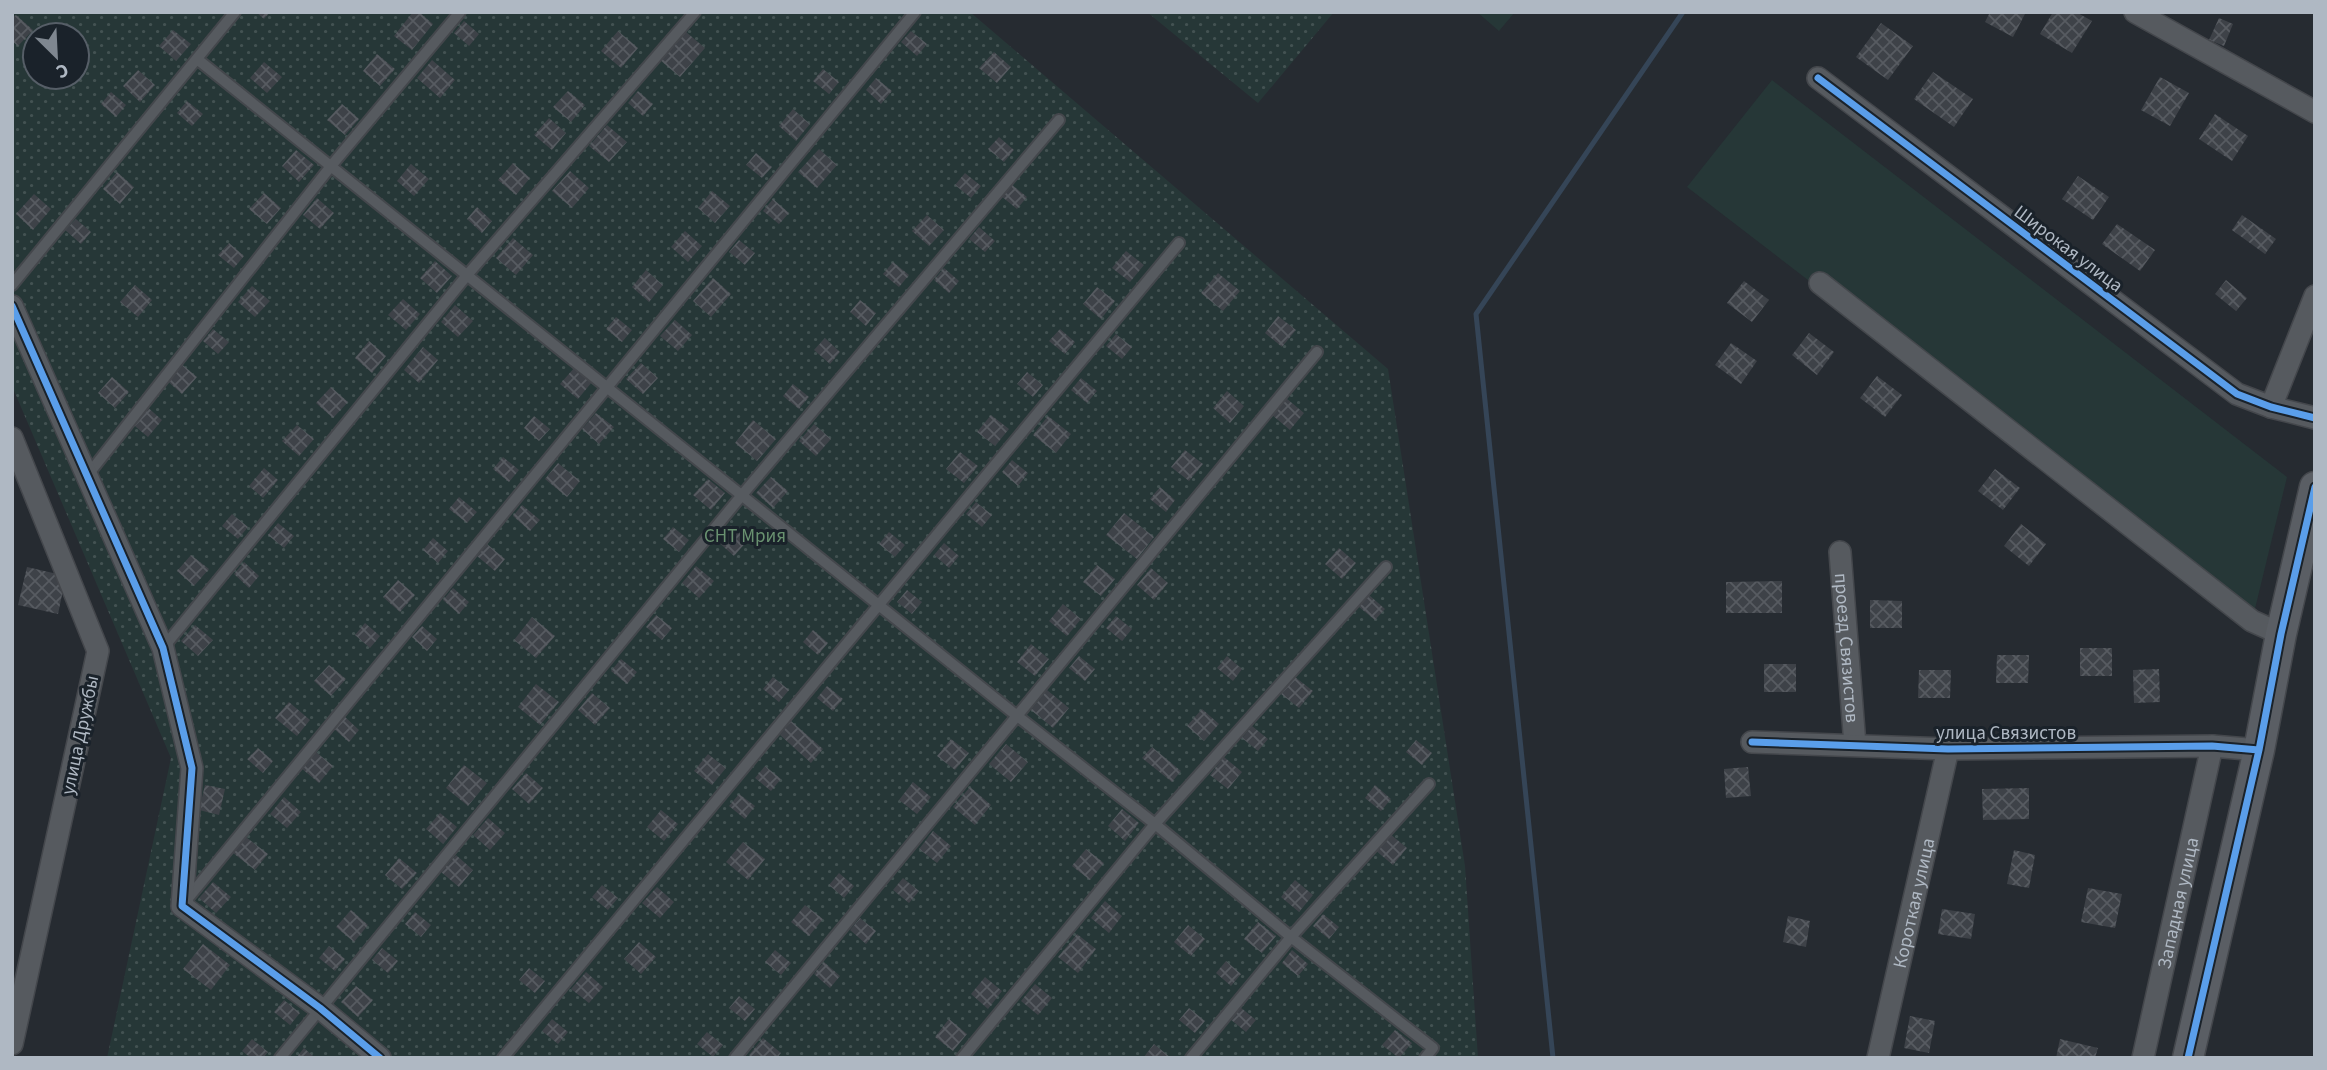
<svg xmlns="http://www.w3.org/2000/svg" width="2327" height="1070" viewBox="0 0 2327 1070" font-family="'Source Sans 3',sans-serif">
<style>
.grass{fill:#263737}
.garden{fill:url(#garden-dots);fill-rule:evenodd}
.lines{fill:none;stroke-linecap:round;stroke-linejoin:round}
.stream{stroke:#354557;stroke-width:5}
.building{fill:url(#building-cross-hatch)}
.lane-casing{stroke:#44474c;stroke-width:14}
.street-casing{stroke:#44474c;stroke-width:24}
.secondary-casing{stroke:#44474c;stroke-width:33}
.lane{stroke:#565a5f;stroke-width:10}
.street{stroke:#565a5f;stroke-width:21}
.secondary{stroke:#5a5e64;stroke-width:30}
.cycleway-casing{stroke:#1a222a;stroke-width:11}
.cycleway{stroke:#5a9eea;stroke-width:7}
.labels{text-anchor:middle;stroke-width:6;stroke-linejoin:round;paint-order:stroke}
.street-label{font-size:19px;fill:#afb8c3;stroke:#1a222a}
.park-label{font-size:19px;fill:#699170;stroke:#1a222a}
</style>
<defs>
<pattern id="garden-dots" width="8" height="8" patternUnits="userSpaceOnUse" patternTransform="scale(1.75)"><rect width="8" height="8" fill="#263737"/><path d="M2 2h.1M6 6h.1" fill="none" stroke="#435252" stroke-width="1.8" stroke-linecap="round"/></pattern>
<pattern id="building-cross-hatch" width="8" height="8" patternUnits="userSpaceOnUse" patternTransform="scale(1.75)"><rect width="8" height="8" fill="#3e4248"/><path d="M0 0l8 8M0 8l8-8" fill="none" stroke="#575b61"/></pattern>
</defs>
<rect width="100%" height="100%" fill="#262b31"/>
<path class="grass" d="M1477 12H1515L1499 31Z
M1772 80 2287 477 2252 621 1687 187Z"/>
<path class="garden" d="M12 12H970L1388 369 1465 866 1478 1058H107L171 758 12 386ZM35 35H77V77H35Z
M1147 12H1334L1258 103Z"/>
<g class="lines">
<path class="stream" d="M1553 1058 1476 314 1683 12"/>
</g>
<path class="building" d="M256 12H270L264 19Z
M413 12H419L433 24 412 50 394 36Z
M1990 12H2026L2013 37 1985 22Z
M2053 12H2076L2092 21 2072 53 2040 34Z
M16 15 33 30 18 46 12 41V18Z
M2219 18 2233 24 2224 46 2209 40Z
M464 21 479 34 469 46 454 33Z
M1881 23 1913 46 1888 80 1856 57Z
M173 30 191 44 176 61 159 46Z
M618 31 638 48 621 68 601 51Z
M685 31 705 48 680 77 660 60Z
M911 31 927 44 917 56 901 42Z
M994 52 1011 67 997 83 979 68Z
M377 54 395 69 380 86 363 71Z
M432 60 455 80 440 98 417 78Z
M264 62 282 77 267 93 250 78Z
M823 69 839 82 829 94 813 81Z
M138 70 155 85 140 102 123 86Z
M1933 72 1973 99 1954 127 1914 99Z
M2160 77 2189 93 2170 126 2141 110Z
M876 78 892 91 881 104 866 90Z
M568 91 585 105 571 122 553 107Z
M638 91 653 104 643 116 628 103Z
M111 92 126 105 116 117 101 104Z
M187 101 203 114 192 126 177 113Z
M342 104 359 119 345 135 327 120Z
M793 109 810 124 796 141 779 126Z
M2215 114 2248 136 2232 161 2199 139Z
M549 118 566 133 552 150 534 135Z
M607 125 627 142 609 162 589 146Z
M999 137 1014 150 1004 162 988 149Z
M819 149 837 165 817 188 798 172Z
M296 150 314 165 299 182 282 166Z
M756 153 772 167 762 178 746 165Z
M513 163 530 178 516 195 498 180Z
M411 164 429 179 414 196 397 181Z
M570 171 589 188 572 208 552 191Z
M117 172 134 187 120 204 103 189Z
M965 173 981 186 971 198 955 185Z
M2078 176 2109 197 2093 220 2062 199Z
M1011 184 1027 197 1017 209 1001 196Z
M712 191 730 206 715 223 698 208Z
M264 193 281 208 267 224 249 209Z
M34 194 51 209 33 230 16 214Z
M317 198 334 213 320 229 303 215Z
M773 199 789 213 779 224 763 211Z
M477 207 492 221 482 233 467 219Z
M927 215 944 230 929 246 912 231Z
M2242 215 2276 239 2265 254 2232 230Z
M76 219 91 232 81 244 65 230Z
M2117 224 2155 250 2140 271 2102 244Z
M979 227 995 241 985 252 969 239Z
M685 231 702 246 688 262 671 247Z
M513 238 533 255 516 275 496 258Z
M739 240 755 253 745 265 729 252Z
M229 243 244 256 234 268 218 255Z
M1126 251 1144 265 1130 282 1112 268Z
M435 261 452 276 437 293 420 278Z
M893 262 909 275 899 287 883 274Z
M944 268 959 281 949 293 934 280Z
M646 270 663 285 649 302 632 287Z
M1218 273 1240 291 1223 311 1201 293Z
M713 278 731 294 711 317 693 301Z
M2226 280 2247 298 2236 311 2215 294Z
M1744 281 1769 300 1752 322 1727 303Z
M135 285 152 300 138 317 120 302Z
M252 286 270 301 255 317 238 302Z
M1097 287 1115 301 1101 319 1083 304Z
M403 299 420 314 406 330 388 315Z
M860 300 876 313 866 326 850 312Z
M455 305 473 321 458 337 441 322Z
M1278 316 1296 330 1282 347 1265 333Z
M616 317 632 330 622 342 606 329Z
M675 320 692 335 678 351 660 336Z
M213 329 229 342 218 354 203 341Z
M1060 329 1075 342 1065 354 1049 341Z
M1809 333 1834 352 1817 375 1792 355Z
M1116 334 1132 347 1122 359 1106 346Z
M825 338 840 352 830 364 814 350Z
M369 341 386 356 372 373 355 358Z
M1731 343 1757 361 1741 384 1715 365Z
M423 347 438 360 419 383 404 370Z
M179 362 197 377 182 394 165 379Z
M641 363 658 378 643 394 626 379Z
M575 367 592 382 578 399 560 384Z
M1027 372 1043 385 1033 397 1017 384Z
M1877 376 1902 395 1885 417 1860 398Z
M112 377 129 392 115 408 98 393Z
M1081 378 1097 391 1087 403 1071 390Z
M793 384 809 397 799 409 783 396Z
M331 387 348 402 333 418 316 403Z
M1227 391 1244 406 1230 423 1213 408Z
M1286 398 1304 413 1290 430 1272 415Z
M145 405 162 420 148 437 130 422Z
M596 413 614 427 599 444 582 429Z
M991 415 1009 429 995 446 977 432Z
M534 416 550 429 539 441 524 428Z
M1048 416 1071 434 1056 453 1033 435Z
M753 420 776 439 757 461 735 443Z
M814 424 831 439 816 456 799 441Z
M297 425 314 439 299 456 282 441Z
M1185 450 1203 464 1189 481 1171 467Z
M960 452 978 466 964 483 946 469Z
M503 457 519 470 509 482 493 469Z
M1012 460 1028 473 1018 486 1002 472Z
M558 463 580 481 567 497 545 479Z
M264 468 278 480 263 498 249 486Z
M1995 469 2020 488 2003 510 1978 491Z
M771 477 788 491 773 508 756 493Z
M708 479 725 493 711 510 693 495Z
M1160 487 1175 500 1166 512 1150 499Z
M459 497 477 512 467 523 449 509Z
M976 502 992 515 982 527 966 514Z
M522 505 540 520 530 531 513 516Z
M1124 513 1154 537 1137 559 1106 535Z
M232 514 248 527 238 539 222 526Z
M278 523 294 536 284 548 268 535Z
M2021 524 2046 544 2029 566 2004 546Z
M731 525 748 540 734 556 717 541Z
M673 527 689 540 679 552 663 539Z
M889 532 905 545 895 557 879 544Z
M433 538 448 551 438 563 423 550Z
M944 543 959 556 949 568 934 555Z
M487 544 505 559 495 571 477 556Z
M1339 548 1356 563 1342 579 1325 564Z
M191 555 209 569 194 586 177 571Z
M244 562 259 576 249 588 234 574Z
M1097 565 1115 579 1101 596 1083 582Z
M696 566 714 581 699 598 682 583Z
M27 567 66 576 58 614 18 605Z
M1151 568 1168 583 1154 600 1137 585Z
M398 580 415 595 400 612 383 597Z
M1782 581V613H1726V582Z
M453 588 469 602 459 614 443 600Z
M907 590 922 602 912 614 897 602Z
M1369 595 1385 609 1375 620 1359 607Z
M1870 600 1902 601V628H1870Z
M1063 604 1081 619 1067 636 1049 621Z
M656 615 672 628 662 640 646 627Z
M1116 616 1132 629 1122 641 1106 628Z
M532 617 555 636 536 658 514 640Z
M365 623 380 636 370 648 355 635Z
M195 625 213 640 198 656 181 641Z
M422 626 437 639 427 651 412 637Z
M813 630 828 643 818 655 803 642Z
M1031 644 1049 659 1035 676 1017 662Z
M2080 648H2112V676H2080Z
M1997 655H2029L2028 683H1996Z
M1079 656 1095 669 1085 681 1069 668Z
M1227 656 1242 669 1233 681 1217 668Z
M621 659 637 672 627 684 611 671Z
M1764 664H1796V692H1764Z
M329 665 346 679 331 696 314 681Z
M2159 669 2160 702 2134 703 2133 670Z
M1919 670H1951L1950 698H1918Z
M773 677 789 690 779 702 763 689Z
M1295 677 1313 691 1299 708 1281 694Z
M536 684 559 702 540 725 518 707Z
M827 686 843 699 833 711 817 698Z
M1047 690 1069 708 1053 728 1031 710Z
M592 693 610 708 595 725 578 710Z
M289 702 310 720 297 736 275 718Z
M1202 709 1219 724 1204 741 1187 726Z
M344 716 359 730 349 742 333 728Z
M791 721 823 749 811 763 780 735Z
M1252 726 1268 739 1258 751 1242 738Z
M951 739 969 753 955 770 937 756Z
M1416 740 1432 753 1422 765 1406 752Z
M1006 744 1028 762 1011 782 989 764Z
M1152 747 1181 771 1172 782 1142 758Z
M258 748 273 761 263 773 247 759Z
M316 752 333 766 319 783 301 768Z
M708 754 726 768 712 785 694 771Z
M1224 757 1242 772 1228 789 1210 775Z
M464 765 487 783 468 806 446 788Z
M765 766 781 779 771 791 755 778Z
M1748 767 1751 796 1726 798 1724 769Z
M526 773 543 788 529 804 512 789Z
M913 782 931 797 917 814 899 800Z
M205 785 225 789 219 815 199 810Z
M1375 785 1391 799 1381 811 1365 798Z
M970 787 991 805 975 825 953 807Z
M2029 788V819L1983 820 1982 789Z
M739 794 755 806 745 819 729 806Z
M284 797 301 812 287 828 270 814Z
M1122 809 1139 823 1125 841 1108 826Z
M661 810 678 824 664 841 647 827Z
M440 813 457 827 443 844 426 829Z
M488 818 505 833 490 850 473 835Z
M933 831 951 846 937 863 919 849Z
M1389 833 1407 848 1393 865 1375 850Z
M246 837 268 854 255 870 233 853Z
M743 842 765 859 748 880 726 862Z
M1086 849 1104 863 1090 880 1072 866Z
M2014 850 2035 855 2029 888 2007 884Z
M456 855 473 870 459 887 441 872Z
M399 858 417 873 402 889 385 875Z
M839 873 854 886 844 898 829 885Z
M903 878 919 891 909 903 893 890Z
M1295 880 1313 895 1299 912 1281 897Z
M213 882 231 897 216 913 199 898Z
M602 885 618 898 608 910 592 897Z
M657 887 674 902 660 918 642 903Z
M2088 888 2122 894 2115 928 2081 922Z
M1105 901 1122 916 1109 933 1091 918Z
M805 905 823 919 809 936 791 922Z
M1942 909 1975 914 1971 939 1938 934Z
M351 910 368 925 354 942 336 927Z
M415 912 431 925 421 937 405 924Z
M1323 914 1339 927 1329 939 1313 926Z
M1788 916 1810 921 1806 947 1783 942Z
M860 918 876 931 866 944 850 930Z
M1258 922 1276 936 1262 953 1244 939Z
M1188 925 1205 939 1191 956 1174 942Z
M1077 934 1096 949 1078 973 1058 957Z
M639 942 656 957 641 974 624 959Z
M203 944 230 965 211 990 183 969Z
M329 946 345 959 335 971 319 958Z
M382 948 398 961 388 973 372 960Z
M775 950 791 963 781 975 765 962Z
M1292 950 1308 964 1298 976 1282 963Z
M1226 961 1241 974 1231 986 1216 973Z
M824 962 840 976 830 988 814 974Z
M529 968 545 981 535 993 519 980Z
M586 972 603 987 589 1003 571 989Z
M985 977 1002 991 988 1009 971 994Z
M1035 984 1052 998 1038 1015 1021 1001Z
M356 986 373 1000 358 1017 341 1002Z
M739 996 755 1009 745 1021 729 1008Z
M284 1000 300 1013 290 1025 274 1012Z
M1240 1007 1256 1020 1246 1032 1230 1019Z
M1189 1008 1205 1021 1195 1033 1179 1020Z
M1910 1016 1935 1021 1929 1053 1904 1048Z
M552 1019 568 1032 558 1044 542 1031Z
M949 1019 967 1034 953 1051 935 1037Z
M1395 1030 1412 1043 1399 1058 1382 1045Z
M707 1032 723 1045 713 1057 697 1044Z
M763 1038 781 1053 777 1058H752L749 1055Z
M252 1039 268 1052 263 1058H251L242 1051Z
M2060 1039 2098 1048 2095 1058H2056Z
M1154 1044 1171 1058H1143Z
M304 1048 315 1058H296Z"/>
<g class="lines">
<g class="lane-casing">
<path id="lane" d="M197 59 1016 715 1155 824 1291 937 1433 1048 1425 1058
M12 285 235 12
M87 476 331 166 460 12
M163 648 468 274 695 12
M184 903 915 12
M280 1058 742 495 1059 120
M503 1058 1179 243
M735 1058 1317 352
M962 1058 1155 824 1386 567
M1191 1058 1291 937 1429 784"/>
</g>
<g class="street-casing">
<g id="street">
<path d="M2135 12 2315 112"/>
<path d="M1818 78 2237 394 2271 407 2315 418"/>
<path d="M1820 283 2252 621 2281 634"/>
<path d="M12 306 163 648 192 768 182 906 320 1008 380 1058"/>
<path d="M2271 407 2315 296"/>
<path d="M12 438 98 651 12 1044"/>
<path id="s1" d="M1840 552 1855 745"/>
<path d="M1752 742 1948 749 2212 746 2259 750"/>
<path id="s2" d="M1878 1058 1948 749"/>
<path id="s3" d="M2143 1058 2212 746"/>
</g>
</g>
<g class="secondary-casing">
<path id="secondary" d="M2188 1058 2259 750 2281 634 2315 487"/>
</g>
<use href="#lane" class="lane"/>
<use href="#street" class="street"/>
<use href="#secondary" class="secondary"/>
<g class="cycleway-casing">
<path id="cycleway" d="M1818 78 2237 394 2271 407 2315 418
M12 306 163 648 192 768 182 906 320 1008 380 1058
M1752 742 1948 749 2212 746 2259 750
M2188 1058 2259 750 2281 634 2315 487"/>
</g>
<use href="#cycleway" class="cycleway"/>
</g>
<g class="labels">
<g class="street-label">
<text transform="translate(2069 248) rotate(37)" y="7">Широкая улица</text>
<text dy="7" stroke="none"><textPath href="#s1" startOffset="96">проезд Связистов</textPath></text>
<text x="2006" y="739">улица Связистов</text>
<text transform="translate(79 735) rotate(-78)" y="7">улица Дружбы</text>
<text dy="7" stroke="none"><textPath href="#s3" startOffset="159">Западная улица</textPath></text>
<text dy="7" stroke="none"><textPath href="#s2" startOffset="159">Короткая улица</textPath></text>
</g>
<g class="park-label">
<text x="745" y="542">СНТ Мрия</text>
</g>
</g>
<rect width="2327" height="1070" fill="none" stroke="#afb8c3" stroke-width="28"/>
<g transform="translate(56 56) rotate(156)"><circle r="33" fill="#1a222a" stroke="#565e67" stroke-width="2"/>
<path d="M0-5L12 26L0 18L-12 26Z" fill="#7f8790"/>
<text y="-10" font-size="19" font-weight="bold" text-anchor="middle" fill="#afb8c3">С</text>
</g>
</svg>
